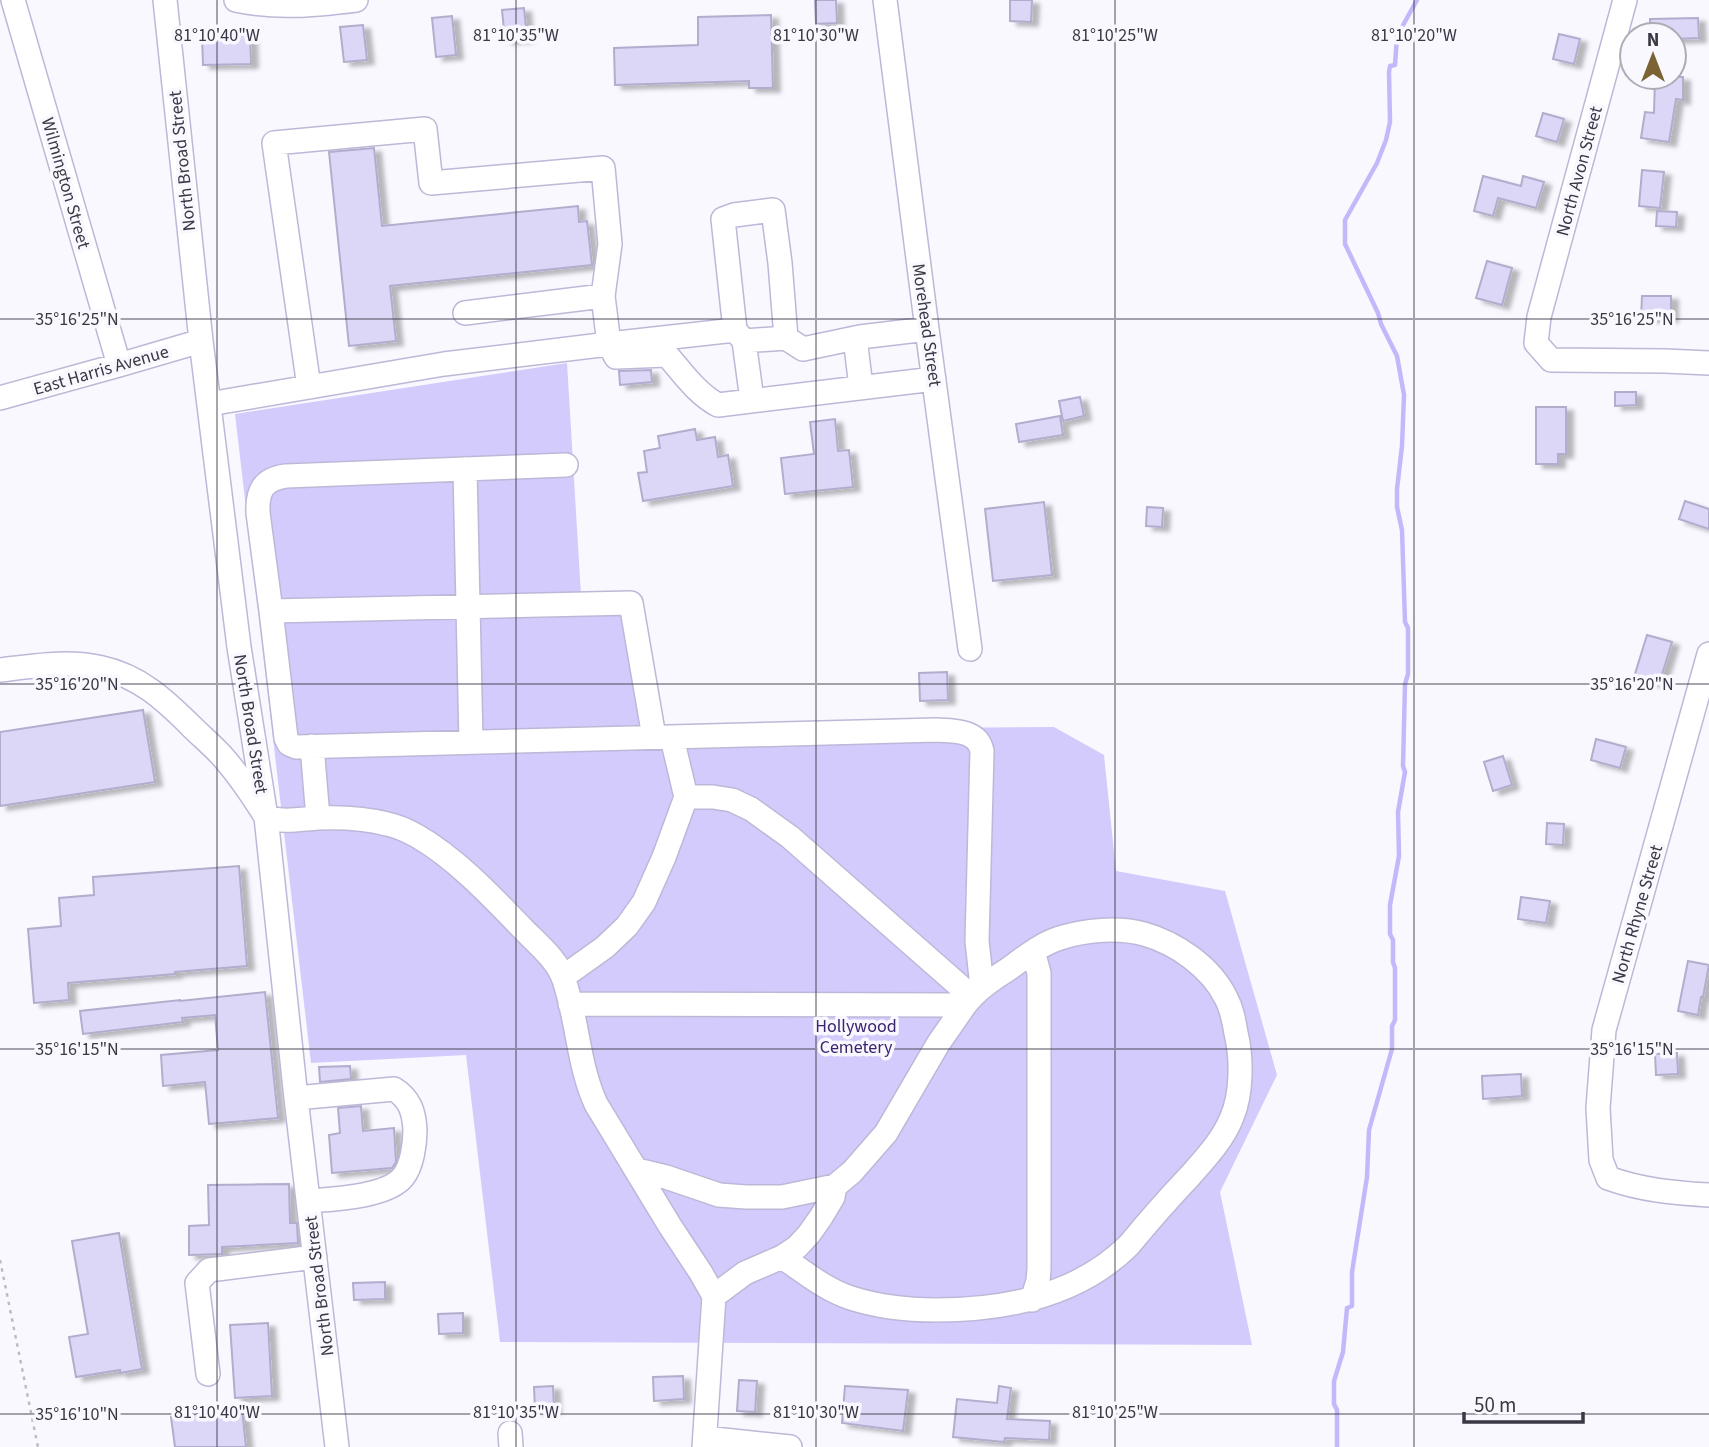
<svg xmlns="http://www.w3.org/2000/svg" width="1709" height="1447" viewBox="0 0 1709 1447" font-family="'Source Sans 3',sans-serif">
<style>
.green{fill:#d3cbfc}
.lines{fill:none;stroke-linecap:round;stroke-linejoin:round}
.stream{stroke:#c4b8fb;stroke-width:4.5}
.building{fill:#dcd7f7;stroke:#b2adcc;stroke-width:2;filter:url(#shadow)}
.minor-casing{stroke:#bdb8d7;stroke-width:26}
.path{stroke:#bdbcc4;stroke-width:2.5;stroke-dasharray:3.5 5;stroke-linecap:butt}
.minor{stroke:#fff;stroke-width:23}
.ticks{fill:none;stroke:#3a3844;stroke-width:2;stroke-opacity:0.45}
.labels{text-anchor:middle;stroke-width:7;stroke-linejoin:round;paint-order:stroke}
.street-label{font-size:18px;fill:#3a3844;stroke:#f9f8ff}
.park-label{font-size:18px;fill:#3b246f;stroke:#f9f8ff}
.ticks-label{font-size:18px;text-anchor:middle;fill:#3a3844;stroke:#f9f8ff;stroke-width:7;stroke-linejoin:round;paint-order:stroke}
</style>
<defs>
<filter id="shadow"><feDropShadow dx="7" dy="4" stdDeviation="2" flood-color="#0004"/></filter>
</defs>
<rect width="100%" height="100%" fill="#f9f8ff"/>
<path class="green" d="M567 363 581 595 640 594 662 730 1054 727 1104 755 1116 871 1225 891 1277 1075 1220 1192 1252 1345 500 1342 466 1055 311 1063 235 414Z"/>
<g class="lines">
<path class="stream" d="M1337 1447V1410L1334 1404V1381L1343 1352 1347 1308 1352 1306V1272L1367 1177 1369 1130 1392 1049V1026L1395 1020V968L1393 962V940L1390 934V905L1399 856 1398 812 1405 772 1403 766 1405 684 1408 674V628L1405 622 1402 530 1397 507V489L1402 446 1404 395 1397 356 1381 324 1378 313 1345 244V220L1377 163 1386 140 1390 122 1389 72 1390 66 1395 65 1397 36 1417 0"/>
</g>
<path class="building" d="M815 0H836L837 23 816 24Z
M1010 0H1032L1031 22 1010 21Z
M524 8 527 38 505 40 502 10Z
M771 15 773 88H749V81L615 85 614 48 698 45V17Z
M452 16 456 55 436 57 432 18Z
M1698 18 1699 38 1674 39V35H1650V19Z
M363 25 367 60 344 62 340 27Z
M1559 34 1580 39 1574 64 1553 59Z
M250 35 251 64 203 65 202 37Z
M1655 77H1683V100L1676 99 1669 142 1641 138 1645 112 1654 113Z
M1543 113 1564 119 1557 142 1536 136Z
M374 148 382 226 578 206 579 222 587 221 592 265 390 286 396 341 349 346 329 152Z
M1642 170 1664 172 1660 208 1639 206Z
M1483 176 1521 186 1523 176 1544 182 1536 208 1498 198 1493 216 1474 211Z
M1657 211 1677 212 1676 227 1656 226Z
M1487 261 1512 268 1502 305 1476 298Z
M1642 296H1671V318H1641Z
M651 370 652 382 620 385 619 371Z
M1615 392H1636V405L1615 406Z
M1080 397 1084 416 1063 421 1059 401Z
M1536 407H1566V454H1558V464H1536Z
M1060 416 1063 435 1019 442 1016 424Z
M835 419 838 451 849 450 853 487 785 494 781 458 814 454 810 422Z
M695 429 697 440 715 437 718 457 728 455 733 486 643 501 638 473 647 472 644 451 660 448 658 436Z
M1685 501 1709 509V529L1679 519Z
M1044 502 1052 575 993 581 985 509Z
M1147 507 1163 508 1162 527 1146 526Z
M1647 635 1672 642 1659 684 1634 677Z
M947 672 948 700 920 701 919 673Z
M143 710 155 782 0 806V732Z
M1596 739 1626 747 1620 768 1591 760Z
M1503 756 1512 785 1493 791 1484 762Z
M1547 823 1564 824 1563 845 1546 844Z
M239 866 247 966 175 972V974L68 983 69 1000 34 1003 28 929 61 926 59 898 94 895 93 877Z
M1521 897 1550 901 1546 923 1518 919Z
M1688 961 1709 965 1703 997H1701L1698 1015 1678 1011Z
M265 992 278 1118 209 1124 205 1082 163 1086 161 1055 218 1050 215 1015 182 1018 183 1022 83 1034 80 1011 180 1000V1001Z
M1677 1053 1678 1074 1656 1075 1655 1054Z
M350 1066 351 1079 320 1082 319 1067Z
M1521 1074 1522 1096 1483 1099 1482 1076Z
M361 1106 363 1131 394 1128 396 1162 392 1168 332 1173 329 1135 340 1133 338 1108Z
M289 1184 290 1223H297L298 1243 222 1247V1254L189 1255V1226L209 1225 208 1185Z
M119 1233 142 1369 120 1373V1370L76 1377 69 1337 88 1334 72 1241Z
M385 1282V1299L354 1300 353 1283Z
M463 1313V1333L439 1334 438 1314Z
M268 1323 272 1396 235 1398 230 1325Z
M683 1376 684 1399 654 1401 653 1377Z
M739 1380 757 1381 755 1412 737 1411Z
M553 1386 554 1409 535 1410 534 1387Z
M845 1386 908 1390 903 1431 842 1423Z
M999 1386 1011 1388 1007 1419 1050 1421 1049 1440 1005 1438 1004 1442 953 1437 957 1399 997 1403Z
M242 1409 246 1447H175L171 1417Z"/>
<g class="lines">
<g class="minor-casing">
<path id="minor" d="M13 0 119 365
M165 0 201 341 239 647 266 817 296 1098 337 1447
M236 0C276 9 316 5 356 0
M885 0 927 329 970 649
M1625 0 1539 317 1536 343 1551 360 1665 361 1709 363
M465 313 603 296
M786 338 780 263 773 210 734 215 723 219 735 330 744 341 786 338 803 349 860 337 927 329
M855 338 861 387
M744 341 752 400
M309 387 274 143 425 129 431 183 603 168 610 244 603 296 609 344 735 330
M0 398 119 365 201 341
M209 404 444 364 609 344 616 357 667 355C682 372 697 394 718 405L934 379
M566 465 286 476C263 479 257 491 258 513L271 611 286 738 289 744 296 747 936 730C954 731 978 730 982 751L977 941 982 987
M465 469 471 742
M271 611 631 603 654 737
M1709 654 1604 1030 1598 1108 1601 1160 1608 1178C1641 1190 1674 1193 1709 1195
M0 670C34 666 69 660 102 668 139 676 165 700 191 726 201 736 212 745 222 756 238 774 253 796 266 817 284 823 300 819 318 818 342 817 364 818 387 824 397 826 408 831 417 836 457 859 493 898 525 931 539 945 558 961 564 980 578 1021 578 1065 596 1104L670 1226 701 1273 714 1296 745 1273 782 1257C804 1272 826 1290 851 1298 879 1307 907 1310 936 1310 1006 1310 1078 1296 1129 1245 1148 1222 1168 1199 1189 1177 1205 1159 1223 1140 1232 1117 1242 1093 1242 1058 1236 1033 1234 1021 1232 1009 1226 998 1211 967 1176 943 1144 934 1118 927 1085 930 1060 938 1041 944 1025 957 1010 968 993 979 977 989 965 1005L570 1004
M312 746 318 818
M686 797H713L732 800 751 809 790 837 971 996
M1030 954 1036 962 1039 973V1269L1038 1281 1032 1300
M563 977 605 947 627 926 644 902 664 857 686 797 672 738
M296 1098 394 1089C410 1099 414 1112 415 1130 415 1144 412 1166 403 1177 387 1197 332 1199 309 1201
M637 1170 666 1177 719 1195 746 1197H782L835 1186
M782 1257 797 1247 809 1234 821 1217 833 1197 835 1186 852 1172 886 1133 938 1044 965 1005
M208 1374 197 1283 209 1270 315 1257
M510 1433 511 1447
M705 1438 790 1447
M704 1447 714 1296"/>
</g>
<path class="path" d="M0 1260 38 1447"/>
<use href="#minor" class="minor"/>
</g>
<path class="ticks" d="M217 0V1447M516 0V1447M816 0V1447M1115 0V1447M1414 0V1447M0 319H1709M0 684H1709M0 1049H1709M0 1414H1709"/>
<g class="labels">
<g class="street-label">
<text transform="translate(182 161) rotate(-96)" y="6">North Broad Street</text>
<text transform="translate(1579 171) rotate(-75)" y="6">North Avon Street</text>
<text transform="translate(66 183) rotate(74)" y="6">Wilmington Street</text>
<text transform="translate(927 325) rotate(82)" y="6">Morehead Street</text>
<text transform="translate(101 370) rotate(-16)" y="6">East Harris Avenue</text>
<text transform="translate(251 724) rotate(81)" y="6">North Broad Street</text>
<text transform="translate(1637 914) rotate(-74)" y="6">North Rhyne Street</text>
<text transform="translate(319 1286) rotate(-97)" y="6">North Broad Street</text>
</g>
<g class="park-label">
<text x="856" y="1032">Hollywood<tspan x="856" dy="21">Cemetery</tspan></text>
</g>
</g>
<g class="ticks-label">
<text x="217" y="41">81°10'40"W</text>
<text x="516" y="41">81°10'35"W</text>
<text x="816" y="41">81°10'30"W</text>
<text x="1115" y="41">81°10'25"W</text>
<text x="1414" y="41">81°10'20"W</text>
<text x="77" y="325">35°16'25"N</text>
<text x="1632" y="325">35°16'25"N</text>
<text x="77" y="690">35°16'20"N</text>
<text x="1632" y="690">35°16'20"N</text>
<text x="77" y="1055">35°16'15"N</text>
<text x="1632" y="1055">35°16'15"N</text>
<text x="217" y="1418">81°10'40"W</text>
<text x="516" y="1418">81°10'35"W</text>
<text x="816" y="1418">81°10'30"W</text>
<text x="1115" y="1418">81°10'25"W</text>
<text x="77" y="1420">35°16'10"N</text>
</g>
<g transform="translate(1653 56)"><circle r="33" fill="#f9f8ff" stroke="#adabb4" stroke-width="2"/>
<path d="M0-5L12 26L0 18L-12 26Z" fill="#7b6334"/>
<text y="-10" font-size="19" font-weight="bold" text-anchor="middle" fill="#3a3844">N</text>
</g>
<path d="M1464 1412v10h119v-10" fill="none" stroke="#3a3844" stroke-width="3.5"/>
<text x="1474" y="1412" font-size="21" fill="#3a3844" stroke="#f9f8ff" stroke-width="5" paint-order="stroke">50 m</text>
</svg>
